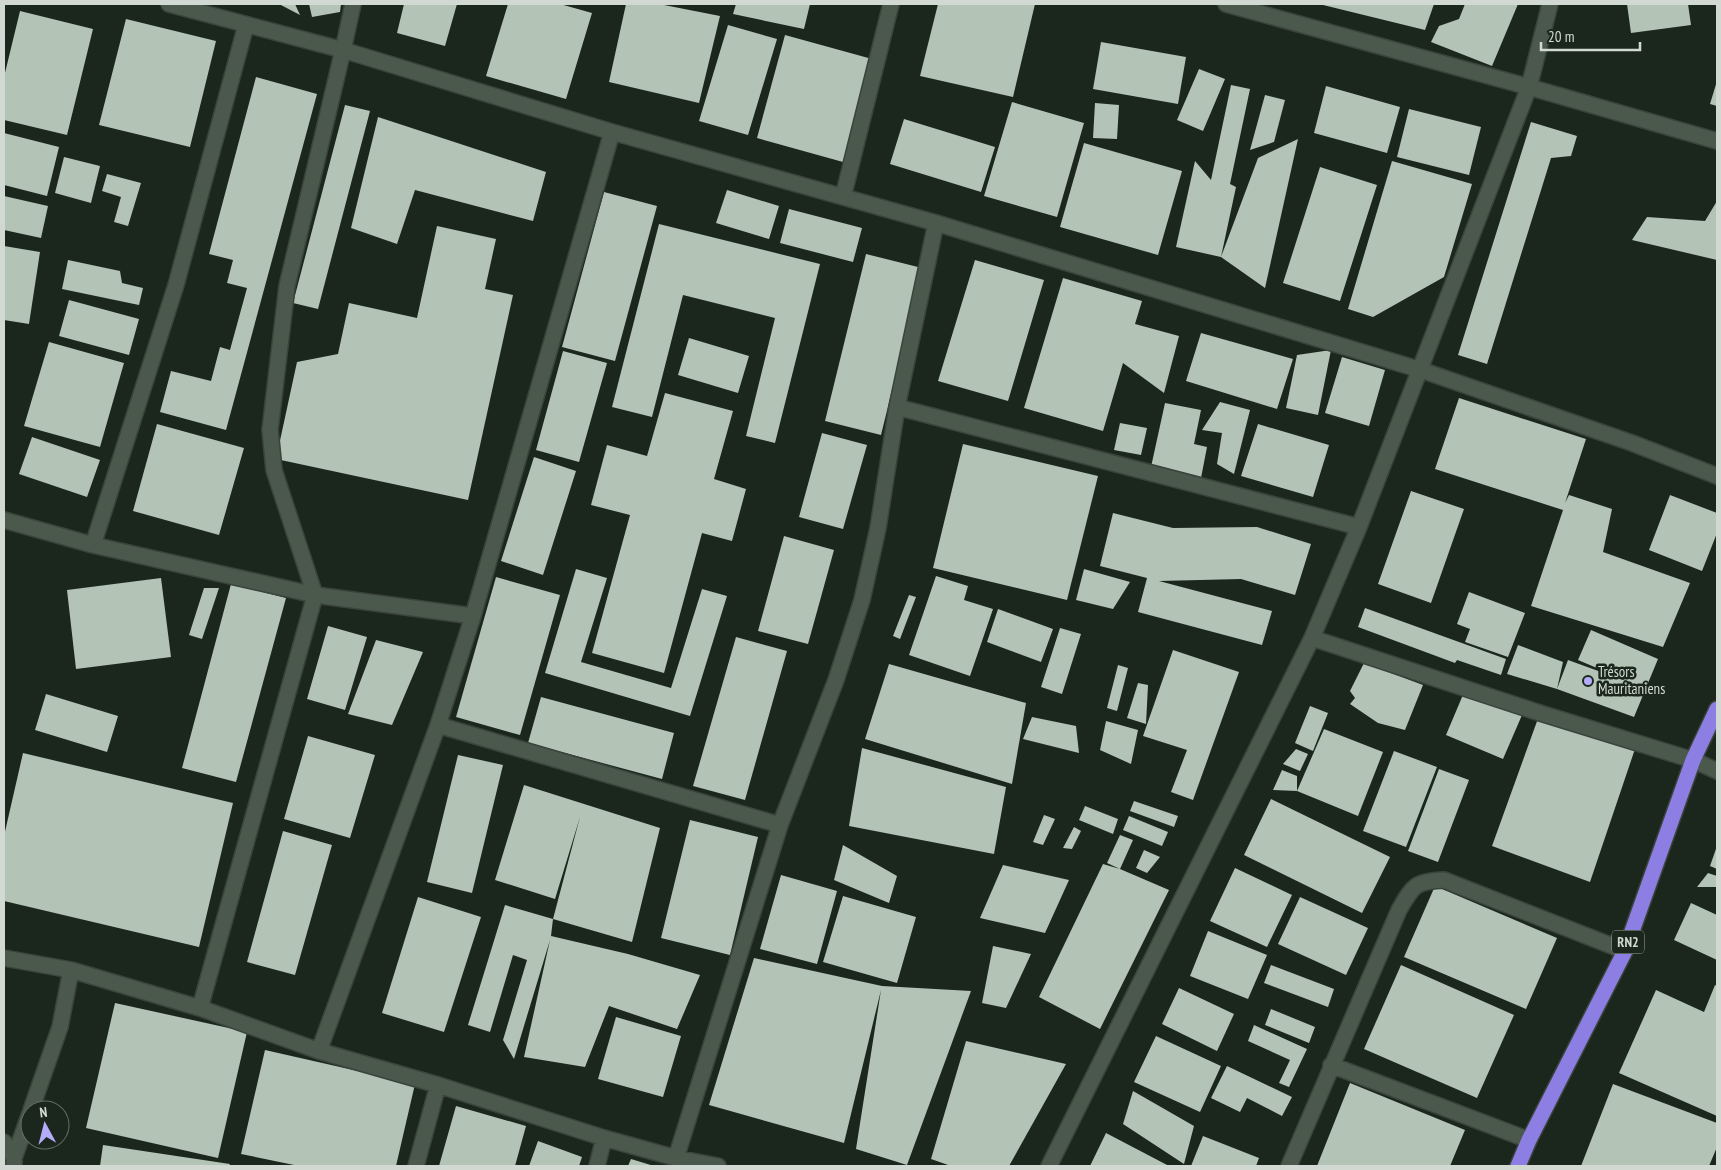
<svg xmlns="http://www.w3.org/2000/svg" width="1721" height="1170" viewBox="0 0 1721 1170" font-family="'PT Sans Narrow',sans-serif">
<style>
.building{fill:#b3c3b5}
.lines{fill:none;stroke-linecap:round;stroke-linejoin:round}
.street-casing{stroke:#3a443b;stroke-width:18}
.highway-casing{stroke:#3a443b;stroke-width:18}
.street{stroke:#4b594c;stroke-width:15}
.highway{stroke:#8c7ee3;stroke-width:15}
.poi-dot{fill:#b4acf9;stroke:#1b271c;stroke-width:2}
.labels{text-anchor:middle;stroke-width:5;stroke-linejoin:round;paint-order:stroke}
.shield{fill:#1b271c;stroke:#9aa49b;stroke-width:1}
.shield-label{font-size:14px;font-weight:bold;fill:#d1d9d2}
.poi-label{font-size:15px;fill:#d1d9d2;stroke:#1b271c;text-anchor:start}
</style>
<rect width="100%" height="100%" fill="#1b271c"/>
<path class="building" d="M279 4H295L300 15Z
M309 4H341L340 12 312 17Z
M404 4H457L445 46 397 33Z
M508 4H560L592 13 566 99 486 76Z
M626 4H659L720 16 699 103 609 82Z
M736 4H810L804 29 733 14Z
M938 4H1035L1013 97 920 76Z
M1319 4H1434L1425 30Z
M1465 4H1518L1492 66 1431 42 1439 26 1459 19Z
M1627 4H1688L1691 25 1631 33Z
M20 11 93 29 67 135 4 120V77Z
M126 19 216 41 190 147 99 125Z
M728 25 777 39 748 135 699 121Z
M785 35 872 59 843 162 757 138Z
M1101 42 1186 57 1178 104 1093 89Z
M1199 69 1225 79 1203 131 1177 120Z
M256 77 317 94 226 430 160 412 171 371 211 381 220 347 230 350 247 288 227 283 233 260 209 254Z
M1717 81V106L1710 104Z
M1231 85 1250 89 1230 184 1236 187 1221 257 1176 247 1195 161 1211 180Z
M1326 86 1400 107 1387 153 1314 133Z
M1265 95 1285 100 1274 142 1250 150Z
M1012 102 1084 123 1057 217 984 196Z
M1095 103 1119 105 1117 139 1093 138Z
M345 105 370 111 318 309 293 303Z
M1409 109 1481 127 1469 175 1397 157Z
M378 117 546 172 533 221 415 190 397 244 351 228Z
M904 119 995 147 981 192 890 164Z
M1531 122 1577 136 1571 156 1551 158 1487 364 1458 355Z
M4 133 59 147 47 196 4 185Z
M1298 139 1265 288 1221 257 1258 158Z
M1084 143 1182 171 1158 255 1060 227Z
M64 157 100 166 91 203 55 193Z
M1392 161 1472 184 1444 277 1373 317 1348 309Z
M1320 167 1377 185 1340 301 1283 283Z
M107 174 141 183 128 226 114 222 121 197 102 191Z
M727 190 779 206 769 239 716 223Z
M604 192 657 206 615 361 562 347Z
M4 196 48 206 41 238 4 230Z
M1717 201V260L1632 240 1647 217 1705 221Z
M789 209 862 228 853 262 780 243Z
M659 224 820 264 775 443 746 436 775 318 683 295 652 417 612 407Z
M437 226 496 239 485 289 513 295 468 500 276 459 297 362 338 354 349 303 417 318Z
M4 246 40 252 29 324 4 320Z
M866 254 922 268 881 435 825 421Z
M68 260 120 271 122 283 143 288 139 305 62 289Z
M975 260 1044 280 1008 401 938 381Z
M1063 278 1142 301 1135 324 1179 336 1164 393 1123 363 1103 431 1024 408Z
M69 300 139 319 129 355 59 336Z
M1201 333 1293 359 1277 409 1186 381Z
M689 338 749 356 738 393 678 375Z
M49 342 124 363 100 447 24 426Z
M1331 350 1318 415 1286 408 1297 355Z
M563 351 607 363 579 462 536 450Z
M1342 357 1385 370 1369 426 1325 413Z
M665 393 733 411 714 479 746 489 732 541 702 533 664 673 592 653 630 515 591 505 607 445 647 456Z
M1459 398 1586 439 1565 503 1569 495 1612 509 1603 552 1690 583 1663 647 1531 606 1563 510 1435 469Z
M1220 402 1250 410 1234 474 1217 464 1222 433 1202 430Z
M1165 403 1201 410 1194 444 1207 447 1201 478 1151 467Z
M1120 423 1147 428 1141 455 1114 450Z
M157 424 244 448 219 535 133 511Z
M1258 424 1329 445 1313 497 1241 476Z
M822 433 867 445 843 529 799 517Z
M32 437 100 460 87 497 19 474Z
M963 444 1098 476 1067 600 933 568Z
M534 457 576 471 543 575 501 561Z
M1411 491 1464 509 1431 603 1378 584Z
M1670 495 1717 513V533L1702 571 1649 550Z
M1113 513 1173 528 1257 527 1311 544 1295 595 1241 579 1159 581 1272 611 1262 645 1138 612 1147 578 1100 566Z
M784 536 834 550 808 644 758 631Z
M576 569 607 578 581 662 671 688 702 589 727 596 690 716 545 673Z
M1084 569 1130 582 1113 609 1076 600Z
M936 576 968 586 964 600 993 609 970 676 909 655Z
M496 577 560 595 520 735 456 717Z
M161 578 171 657 76 669 67 590Z
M231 584 286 598 236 782 182 768Z
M204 588H219L202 639 189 635Z
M1469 592 1525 613 1508 657 1465 642 1470 629 1457 624Z
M909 595 916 597 900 639 893 636Z
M1365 608 1506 659 1501 675 1457 660 1455 663 1358 627Z
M998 609 1053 629 1041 662 987 642Z
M328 626 367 637 345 710 307 699Z
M1060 628 1081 634 1062 694 1041 687Z
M1591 630 1658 659 1634 717 1557 689 1568 660 1637 685 1578 660Z
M736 637 787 651 745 800 693 786Z
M376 640 423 652 392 725 348 714Z
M1518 645 1563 662 1557 689 1507 674Z
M1173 650 1239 672 1193 800 1171 792 1187 750 1143 736Z
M1364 663 1423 685 1405 730 1378 723 1350 704 1355 698 1350 691Z
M889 664 1026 703 1012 784 865 739Z
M1118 665 1128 668 1117 711 1107 708Z
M1138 683 1148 685 1146 724 1127 718Z
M1465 690 1522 715 1503 759 1446 735Z
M46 694 118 716 107 752 35 730Z
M541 697 674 733 662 779 528 743Z
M1310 706 1328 713 1313 751 1295 743Z
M1540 713 1637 743 1590 882 1492 846Z
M1032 717 1076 726 1079 753 1023 739Z
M1106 721 1138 730 1131 764 1100 750Z
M1324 729 1383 752 1358 816 1297 791Z
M308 736 375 755 350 838 284 819Z
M862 748 1006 787 994 854 849 826Z
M1296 749 1308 754 1300 771 1283 764Z
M1394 751 1437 767 1406 847 1363 831Z
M23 753 233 803 199 947 4 901V836Z
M458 755 503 765 472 893 427 882Z
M1439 769 1469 780 1438 862 1408 851Z
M1282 770 1297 776V791L1273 790Z
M524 785 660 828 632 942 553 919 580 817 555 899 495 880Z
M1271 799 1390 857 1362 913 1244 855Z
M1134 801 1178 816 1174 827 1130 811Z
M1085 806 1118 819 1113 834 1079 820Z
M1044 815 1055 819 1043 845 1033 842Z
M1129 816 1168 832 1162 846 1123 830Z
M690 820 758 837 730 955 661 938Z
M1074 827 1081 831 1072 849 1063 848Z
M283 831 332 845 295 975 247 962Z
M1120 835 1133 840 1120 869 1107 863Z
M843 845 897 876 889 903 834 880Z
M1717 846V869L1710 866Z
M1144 850 1160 857 1147 873 1136 868Z
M1103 864 1120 869 1169 890 1100 1029 1039 997Z
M1003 865 1069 880 1045 933 980 918Z
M1235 868 1292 895 1267 947 1210 921Z
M1708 873 1717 876V887H1697Z
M781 875 837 891 817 964 760 949Z
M1435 886 1557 938 1526 1009 1404 957Z
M843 896 916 917 897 983 823 962Z
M418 897 481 917 444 1032 382 1013Z
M1300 897 1368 928 1346 975 1278 944Z
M1691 903 1717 915V960L1674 940Z
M505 905 553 919 551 936 628 954 700 975 677 1029 609 1006 585 1067 524 1057 550 940 514 1059 503 1040 527 960 513 955 490 1032 468 1025Z
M1208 931 1267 955 1248 999 1190 976Z
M993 946 1031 954 1006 1008 982 1003Z
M754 958 882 986 971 991 907 1165 856 1149 881 990 844 1143 709 1105Z
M1271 965 1334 989 1328 1007 1264 983Z
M1401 965 1514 1015 1477 1098 1364 1049Z
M1715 985 1717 986V1116L1619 1073 1656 990 1704 1012Z
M1179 988 1234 1014 1217 1051 1162 1024Z
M115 1003 247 1032 218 1158 86 1128Z
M1271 1009 1315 1027 1309 1043 1265 1025Z
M616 1017 681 1036 663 1097 598 1079Z
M1254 1025 1307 1049 1289 1087 1279 1083 1290 1060 1248 1041Z
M1156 1036 1221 1066 1200 1112 1134 1082Z
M966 1041 1066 1064 1009 1166H951L931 1159Z
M265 1050 415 1084 396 1166H299L241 1154Z
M1227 1066 1292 1097 1282 1116 1247 1098 1240 1112 1211 1098Z
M1350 1083 1465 1130 1450 1166H1317Z
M1613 1084 1717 1123V1147L1709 1166H1581Z
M1133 1091 1194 1126 1184 1164 1123 1124Z
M456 1106 526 1126 515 1166H439Z
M1106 1133 1169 1166H1090Z
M1203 1136 1259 1158 1256 1166H1191Z
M538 1141 582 1157 579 1166H529Z
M103 1145 230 1164 229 1166H100Z
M631 1159 654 1166H628Z"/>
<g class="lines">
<g class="street-casing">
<path id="street" d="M169 4 343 50 612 132 936 223 1421 370 1632 443 1717 476
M1226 4 1529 87 1717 141
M843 197 891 4
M897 407 1359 527
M4 520 93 545 315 595 473 616
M93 545 176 285 246 25
M1312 638 1540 713 1693 760 1717 771
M438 725 780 825
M4 958 71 970 200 1008 319 1051 438 1085 604 1138 676 1158 718 1166
M200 1008 315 595 274 470 270 430 287 286 343 50 353 4
M319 1051 438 725 473 616 612 132
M1331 1065 1529 1140
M31 1110 60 1027 71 970
M4 1142 14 1158
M676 1158 780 825 836 680 862 600 878 528 897 407 936 223
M14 1166V1158L30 1113
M416 1166 438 1085
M597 1166 604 1138
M1049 1166 1312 638 1359 527 1529 87 1550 4
M1289 1166 1399 910C1413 886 1415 881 1444 880L1625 951"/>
</g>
<g class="highway-casing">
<path id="highway" d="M1518 1166 1529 1140 1625 951 1693 760 1717 709"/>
</g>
<use href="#street" class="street"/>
<use href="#highway" class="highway"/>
</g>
<circle class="poi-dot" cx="1588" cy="681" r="5"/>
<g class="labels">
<rect class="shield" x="1612" y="930.5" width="32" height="23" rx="4"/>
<g class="shield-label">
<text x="1628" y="947">RN2</text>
</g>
<g class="poi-label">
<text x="1598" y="677">Trésors<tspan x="1598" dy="17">Mauritaniens</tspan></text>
</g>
</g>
<rect width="1721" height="1170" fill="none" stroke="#d1d9d2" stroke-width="10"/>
<g transform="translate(45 1125) rotate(353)"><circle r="24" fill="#1b271c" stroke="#646e65"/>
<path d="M0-4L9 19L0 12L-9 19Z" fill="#b4acf9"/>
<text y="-8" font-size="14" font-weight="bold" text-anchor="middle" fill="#d1d9d2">N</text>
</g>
<path d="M1541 42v8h99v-8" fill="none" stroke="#d1d9d2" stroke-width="2.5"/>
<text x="1548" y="42" font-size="15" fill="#d1d9d2" stroke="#1b271c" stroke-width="4" paint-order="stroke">20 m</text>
</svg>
